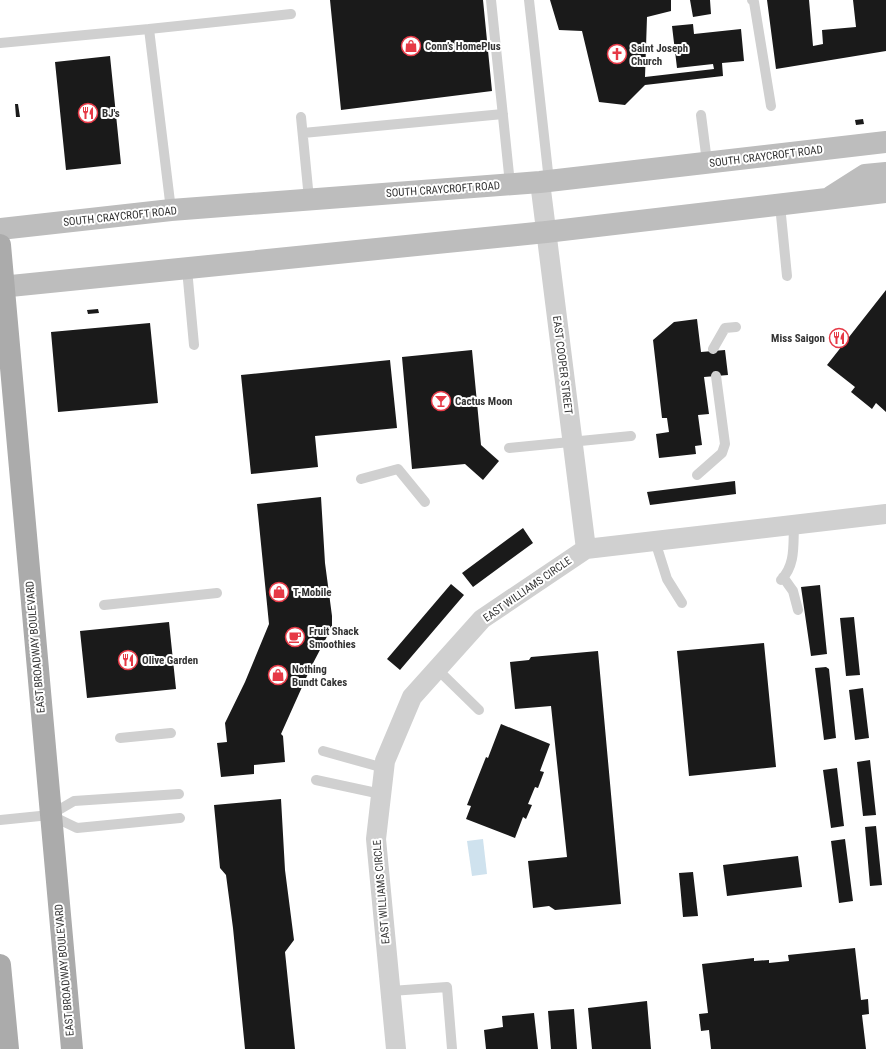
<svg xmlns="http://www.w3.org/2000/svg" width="886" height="1049" viewBox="0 0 886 1049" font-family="'Roboto Condensed',sans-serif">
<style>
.water{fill:#cfe2ee}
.building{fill:#1a1a1a}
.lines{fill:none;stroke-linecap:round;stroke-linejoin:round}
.lane{stroke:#d0d0d0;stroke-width:10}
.street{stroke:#d0d0d0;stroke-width:20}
.secondary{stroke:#bdbdbd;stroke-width:22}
.primary{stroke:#ababab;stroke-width:22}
.labels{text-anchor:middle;stroke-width:4;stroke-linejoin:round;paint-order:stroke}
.poi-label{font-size:11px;font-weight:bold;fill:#333;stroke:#fff;text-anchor:start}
.street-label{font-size:11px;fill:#333;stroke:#fff}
</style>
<rect width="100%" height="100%" fill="#fff"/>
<path class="water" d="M483 839 487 874 472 876 467 841Z"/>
<path class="building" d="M330 0H483L492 91 341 110Z
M550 0H671V11L647 17 645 77 714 69 713 64 677 68 672 26 693 24 694 34 741 29 744 61 722 63 723 76 645 85 625 105 599 102 582 31 559 30Z
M690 0H710L711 14 693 17Z
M767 0H809L813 46 823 44 822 30 856 27 853 0H886V51L776 69Z
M110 56 121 164 66 170 55 62Z
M15 104H18L20 117H16Z
M863 119 864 124 856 125 855 120Z
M886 290V412L876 403 872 409 851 392 855 387 827 365Z
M98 309 99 313 88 314 87 310Z
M697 319 701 352 725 350 728 375 704 377 709 414 698 415 702 445 695 446 696 454 659 458 656 434 669 432 667 418H662L653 340 674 322Z
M150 323 158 403 58 412 51 332Z
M472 350 481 445 499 461 483 480 465 464 412 469 402 357Z
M390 360 397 428 315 436 318 467 251 474 241 375Z
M735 481 736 494 650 505 647 492Z
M321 497 325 563 332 616V627L311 667 281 734 283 736 285 762 254 765V774L221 777 217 743 227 742 225 723 245 682 269 624 257 504Z
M523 528 533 543 473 587 462 573Z
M451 584 464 595 400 670 387 659Z
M820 585 827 654 811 656 801 587Z
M854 617 860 675 846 676 840 618Z
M169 622 176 689 87 698 80 631Z
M764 643 776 767 689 776 677 651Z
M598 651 621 904 555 910 549 906 533 908 528 861 567 857 551 706 515 709 510 662 529 660 531 657Z
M826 667 829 669 836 738 824 740 815 668Z
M863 688 869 738 855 740 849 690Z
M501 724 550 744 540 771 544 772 538 788 535 787 528 804 532 805 526 819 523 817 515 838 466 819 471 806 467 805 486 757 488 758Z
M870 760 876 815 863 816 857 762Z
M837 768 844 826 831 828 823 770Z
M281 799 285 870 294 940 285 952 295 1049H245L233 928 226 875 220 868 214 805Z
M876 826 882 885 870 886 865 827Z
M845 839 853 901 839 903 831 841Z
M798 856 802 887 727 896 723 865Z
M693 872 698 916 683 917 679 873Z
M855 948 861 1000 868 999 869 1014 862 1015 866 1049H711L709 1030 701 1031 699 1014 708 1013 702 964 754 958V961L769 960V963L789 961 788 955Z
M647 1001 651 1049H592L588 1008Z
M574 1009 577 1049H551L548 1011Z
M534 1013 538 1049H486L484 1030 503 1027 502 1016Z"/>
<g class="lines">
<path class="lane" d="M491 0 510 184
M529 0 549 181
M752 0 754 2 771 106
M149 29 291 14
M0 43 149 29 171 210
M701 115 707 162
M301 117 309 199
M303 133 503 114
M780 205 787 276
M187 269 194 345
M713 349 725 328 736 327
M509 448 631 436
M697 475 722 453 725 444 716 376
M361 479 398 469 425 502
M655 541 667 579 682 603
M783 577 793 591 798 610
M781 580C796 565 793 544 794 525
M104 605 217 593
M437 669 479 710
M120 738 171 733
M323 751 384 768
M316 780 381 794
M52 816 77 828 180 818
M0 820 50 815 74 801 179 794
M391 991 447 987 452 1049"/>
<path class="street" d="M540 182 586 549
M396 1049 376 839 385 761 412 697 482 619 586 549 886 514"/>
<path class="secondary" d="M832 196 865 175 886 173
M0 229 171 210 540 182 886 142
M0 287 546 232 886 192"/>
<path class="primary" d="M0 245 72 1049
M0 965 8 1049"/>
</g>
<defs>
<g id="shop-ring" transform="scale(1)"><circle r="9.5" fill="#fff" stroke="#e63946" stroke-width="1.5"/><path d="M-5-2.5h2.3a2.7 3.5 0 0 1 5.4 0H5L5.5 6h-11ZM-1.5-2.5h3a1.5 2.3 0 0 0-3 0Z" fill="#e63946"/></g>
<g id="church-ring" transform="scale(1)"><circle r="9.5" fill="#fff" stroke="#e63946" stroke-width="1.5"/><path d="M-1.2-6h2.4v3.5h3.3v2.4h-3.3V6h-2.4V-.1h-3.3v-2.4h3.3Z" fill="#e63946"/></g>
<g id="restaurant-ring" transform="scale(1)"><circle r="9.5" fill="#fff" stroke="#e63946" stroke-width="1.5"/><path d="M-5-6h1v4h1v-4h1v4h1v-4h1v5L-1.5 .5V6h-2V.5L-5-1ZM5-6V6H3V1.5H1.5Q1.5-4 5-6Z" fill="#e63946"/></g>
<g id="bar-ring" transform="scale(1)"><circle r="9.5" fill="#fff" stroke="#e63946" stroke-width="1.5"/><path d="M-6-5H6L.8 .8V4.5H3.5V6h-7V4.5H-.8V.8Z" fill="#e63946"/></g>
<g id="cafe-ring" transform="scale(1)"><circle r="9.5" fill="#fff" stroke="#e63946" stroke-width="1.5"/><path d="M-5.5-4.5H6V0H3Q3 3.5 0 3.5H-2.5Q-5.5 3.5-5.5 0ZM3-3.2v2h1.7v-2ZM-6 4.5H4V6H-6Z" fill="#e63946"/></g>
</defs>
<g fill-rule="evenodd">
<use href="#shop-ring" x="411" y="46"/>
<use href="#church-ring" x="617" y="54"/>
<use href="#restaurant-ring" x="88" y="113"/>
<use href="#restaurant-ring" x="839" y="338"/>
<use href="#bar-ring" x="441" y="401"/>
<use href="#shop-ring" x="279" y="592"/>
<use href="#cafe-ring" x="295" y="637"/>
<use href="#restaurant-ring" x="128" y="660"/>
<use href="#shop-ring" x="278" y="675"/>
</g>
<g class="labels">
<g class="poi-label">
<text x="425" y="50">Conn’s HomePlus</text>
<text x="631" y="52">Saint Joseph<tspan x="631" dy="13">Church</tspan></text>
<text x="102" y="117">BJ's</text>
<text x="825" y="342" text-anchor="end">Miss Saigon</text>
<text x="455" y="405">Cactus Moon</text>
<text x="293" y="596">T-Mobile</text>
<text x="309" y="635">Fruit Shack<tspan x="309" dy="13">Smoothies</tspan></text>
<text x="142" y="664">Olive Garden</text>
<text x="292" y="673">Nothing<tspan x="292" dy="13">Bundt Cakes</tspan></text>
</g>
<g class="street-label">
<text transform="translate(766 156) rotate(-7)" y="4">SOUTH CRAYCROFT ROAD</text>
<text transform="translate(443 189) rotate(-4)" y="4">SOUTH CRAYCROFT ROAD</text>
<text transform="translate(120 216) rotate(-6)" y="4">SOUTH CRAYCROFT ROAD</text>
<text transform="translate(563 365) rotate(83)" y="4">EAST COOPER STREET</text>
<text transform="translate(527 589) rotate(-35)" y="4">EAST WILLIAMS CIRCLE</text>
<text transform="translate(35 647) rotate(-95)" y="4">EAST BROADWAY BOULEVARD</text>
<text transform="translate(381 892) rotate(-95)" y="4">EAST WILLIAMS CIRCLE</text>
<text transform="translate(64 970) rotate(-95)" y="4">EAST BROADWAY BOULEVARD</text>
</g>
</g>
</svg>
